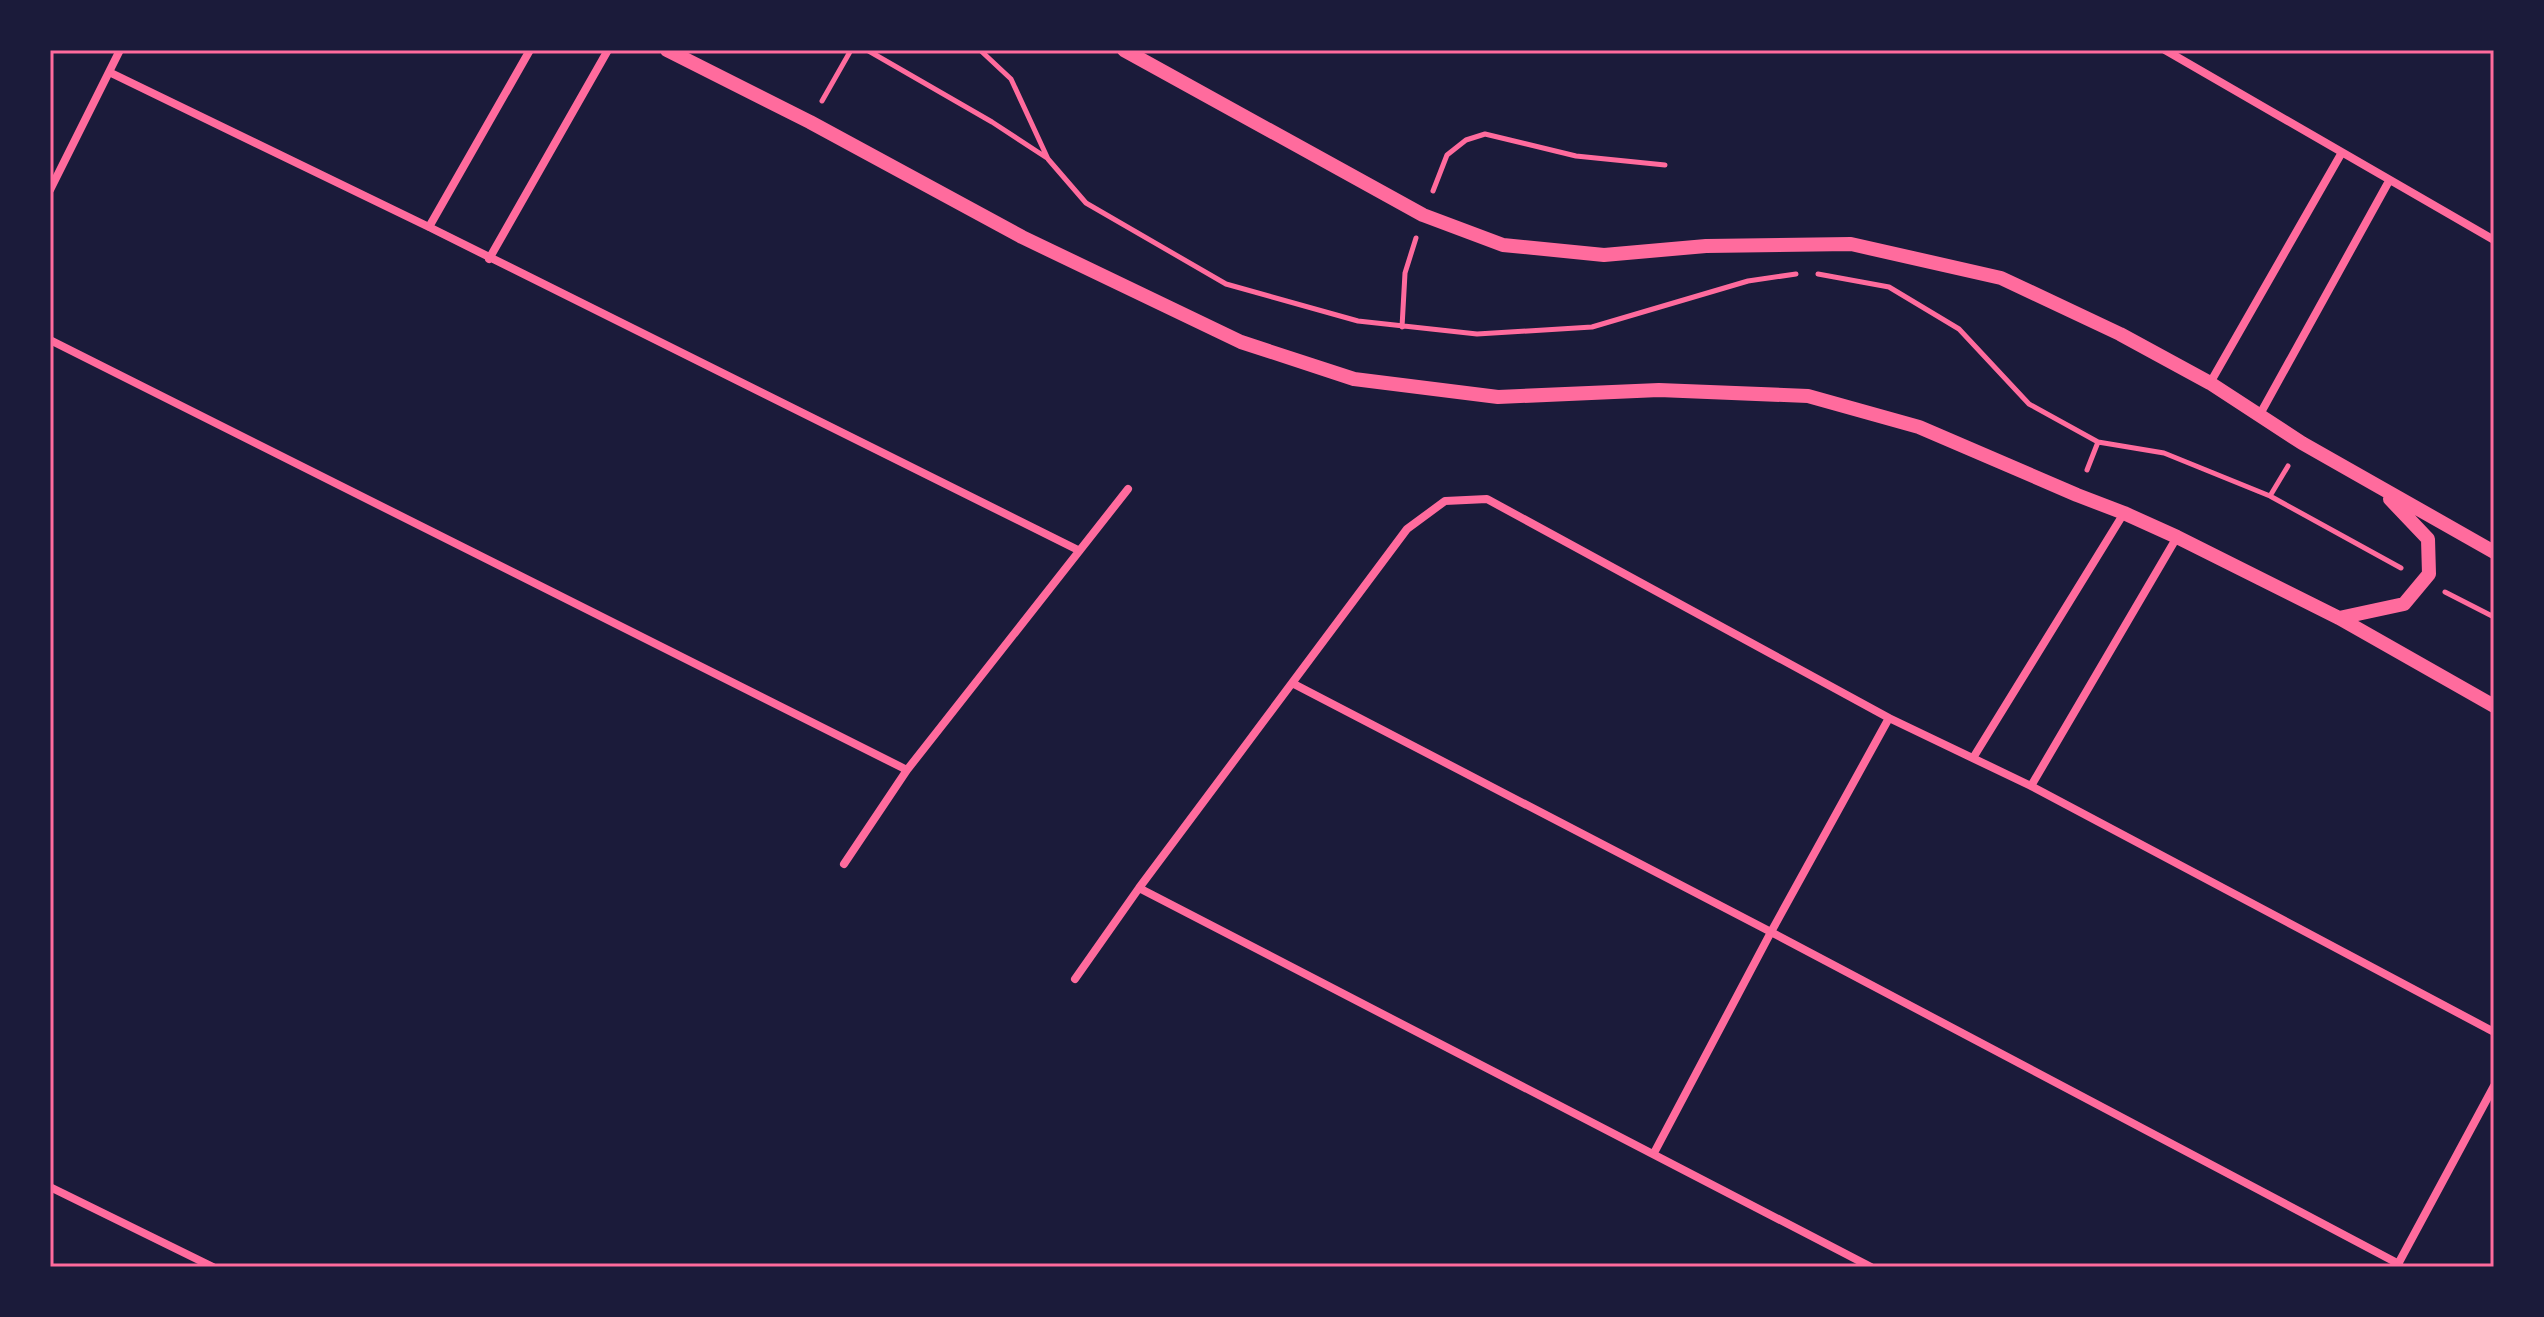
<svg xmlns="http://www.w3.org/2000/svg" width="2544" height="1317" viewBox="0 0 2544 1317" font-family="'Open Sans',sans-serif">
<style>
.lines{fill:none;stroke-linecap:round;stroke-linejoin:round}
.path{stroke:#ff6b9d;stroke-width:5}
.minor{stroke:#ff6b9d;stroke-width:8}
.tertiary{stroke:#ff6b9d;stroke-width:14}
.neatline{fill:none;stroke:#ff6b9d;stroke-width:3}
</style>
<rect width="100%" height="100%" fill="#1b1b3a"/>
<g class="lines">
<path class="path" d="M867 50 992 122 1047 158
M980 50 1011 79 1048 159 1086 203 1226 284 1358 321 1477 334 1592 327 1748 281 1796 274
M822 101 851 50
M1433 191 1447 155 1466 140 1485 134 1576 156 1665 165
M1818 274 1889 287 1959 329 2029 404 2098 442 2164 453 2270 496 2401 568
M1402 327 1405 273 1416 238
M2087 470 2098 442
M2270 496 2288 466
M2445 592 2494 617"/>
<path class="minor" d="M2165 50 2494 240
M109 72 429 227 1078 550
M50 190 120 50
M429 227 530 50
M489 259 608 50
M50 340 907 770
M2210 383 2341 154
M2259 416 2389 181
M1292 683 1771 932 2399 1264
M1973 758 2124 513
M2031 786 2177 537
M844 864 907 770 1128 489
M1139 888 1871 1267
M1075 979 1139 888 1407 529 1445 501 1487 499 1889 718 2031 786 2494 1032
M1654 1153 1771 932 1889 718
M50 1187 213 1267
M2397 1266 2494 1086"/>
<path class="tertiary" d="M667 50 810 122 1022 237 1241 342 1354 379 1498 397 1659 390 1808 396 1919 427 2077 495 2124 513 2177 537 2339 618 2494 706
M1124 50 1423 215 1503 245 1604 255 1706 246 1851 244 2001 278 2120 334 2210 383 2302 443 2494 552
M2339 618 2404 604 2429 574 2428 539 2390 499"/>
</g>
<rect width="2544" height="1317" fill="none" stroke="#1b1b3a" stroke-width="104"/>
<rect x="52" y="52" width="2440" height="1213" class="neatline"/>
</svg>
